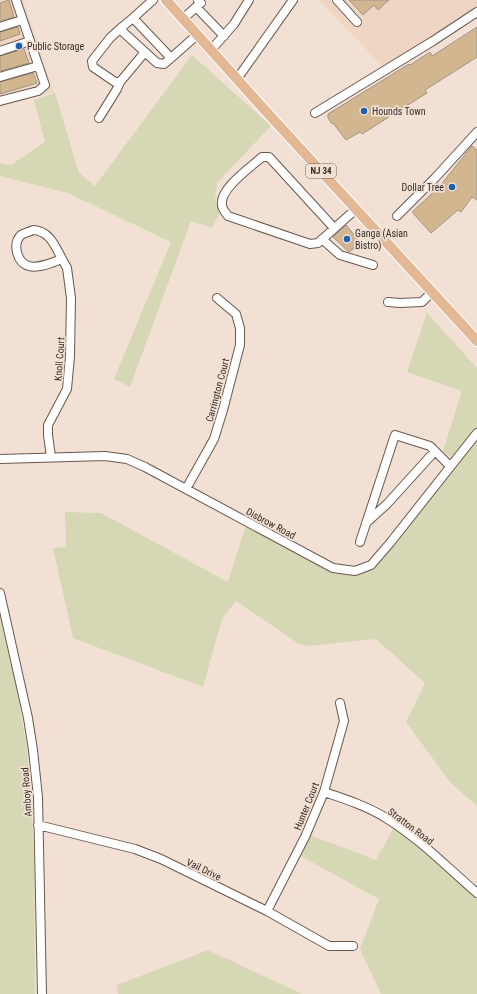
<svg xmlns="http://www.w3.org/2000/svg" width="477" height="994" viewBox="0 0 477 994" font-family="'Roboto Condensed',sans-serif">
<style>
.built{fill:#eed5c4}
.green{fill:#d5d7b5}
.building{fill:#d2b68f;stroke:#a19585}
.lines{fill:none;stroke-linecap:round;stroke-linejoin:round}
.minor-casing{stroke:#67584d;stroke-width:10}
.major-casing{stroke:#fff;stroke-width:12}
.minor{stroke:#fff;stroke-width:8}
.major{stroke:#e3b895;stroke-width:10}
.poi-dot{fill:#1d62b2;stroke:#f3e0d4;stroke-width:1.5}
.labels{text-anchor:middle;stroke-width:3.5;stroke-linejoin:round;paint-order:stroke}
.shield{fill:#f3e0d4;stroke:#6e635c;stroke-width:1}
.shield-label{font-size:9px;font-weight:bold;fill:#352e29}
.poi-label{font-size:10px;fill:#352e29;stroke:#f3e0d4;text-anchor:start}
.street-label{font-size:10px;fill:#352e29;stroke:#f3e0d4}
</style>
<rect width="100%" height="100%" fill="#f3e0d4"/>
<path class="built" d="M0 0H23L54 92 0 107Z
M319 0H477V9L383 67Z"/>
<path class="green" d="M192 55 271 126 217 183 215 201 220 212 212 228 191 221 130 387 114 379 171 242 68 193 0 176V163L11 165 45 142 34 100 55 93 79 173 95 186Z
M427 313 477 368V806L450 782 406 722 425 683 376 639 309 646 299 644 236 601 222 619 203 687 73 638 53 548 66 547 65 512 101 513 228 582 247 522 332 569 352 572 377 555 455 460 443 451 462 391 407 372Z
M0 617 17 691 28 757 34 856 35 994H0Z
M397 822 477 889V994H381L360 949 379 899 297 854 307 834 376 860Z
M208 950 302 994H118L117 985Z"/>
<path class="building" d="M9 0 14 17 0 21V3Z
M349 0H389L378 10 374 5 363 15Z
M18 27 20 34 0 41V32Z
M477 27V57L425 90 427 93 362 134 360 132 346 140 333 123 332 124 328 118V114L409 64 410 65 430 52 432 56Z
M24 49 29 63 0 71V56Z
M33 73 37 83 0 94V82Z
M472 146 477 150V200L472 197 461 212 458 210 431 233 412 212 439 187Z
M346 225 361 243 349 252 333 237Z"/>
<g class="lines">
<g class="minor-casing">
<path id="minor" d="M153 0 133 18 171 58 197 35
M337 0 357 22
M196 7 201 3 198 0
M133 18 122 27 123 32 157 63 164 64 171 58
M183 19 196 7 224 36
M0 27 22 20
M122 27 110 38 92 61 93 67 115 82H120L145 52
M211 50 234 24 249 0
M0 51 30 41
M0 77 38 66
M237 79 293 0
M0 101 38 91 45 85 16 0
M315 113 433 41 477 12
M99 118 117 89 120 82
M397 216 435 178 477 132
M334 228 269 157H262C251 167 219 189 222 205 222 209 226 213 228 216L310 244 318 243 356 209
M33 230C50 231 55 246 62 259 53 262 39 269 29 266 17 263 12 244 21 235 24 233 29 232 33 230Z
M322 239 340 255 373 265
M388 302 400 303 422 302 432 292
M51 457 48 435V425L67 389 70 356 71 298 67 268 62 259
M0 459 105 456 127 459 145 467 333 568 355 571 371 565 390 543 477 433
M186 489 214 439 223 410 240 345V328L236 314 217 298
M366 523 387 504 435 451
M360 542 395 435 430 446 450 466
M0 593 28 718 33 750 38 797 42 994
M324 792C345 799 367 806 386 818 419 838 448 868 477 893
M38 825 135 849 161 859 267 911 329 946H353
M267 911 305 837 324 792 344 721 340 703"/>
</g>
<g class="major-casing">
<path id="major" d="M166 0 262 107 477 341"/>
</g>
<use href="#minor" class="minor"/>
<use href="#major" class="major"/>
</g>
<g class="poi-dot">
<circle cx="19" cy="46" r="4"/>
<circle cx="364" cy="111" r="4"/>
<circle cx="452" cy="187" r="4"/>
<circle cx="347" cy="239" r="4"/>
</g>
<g class="labels">
<rect class="shield" x="306" y="164" width="30" height="14" rx="3"/>
<g class="shield-label">
<text x="321" y="174">NJ 34</text>
</g>
<g class="poi-label">
<text x="27" y="50">Public Storage</text>
<text x="372" y="115">Hounds Town</text>
<text x="444" y="191" text-anchor="end">Dollar Tree</text>
<text x="355" y="237">Ganga (Asian<tspan x="355" dy="12">Bistro)</tspan></text>
</g>
<g class="street-label">
<text transform="translate(59 359) rotate(-86)" y="4">Knoll Court</text>
<text transform="translate(217 390) rotate(-75)" y="4">Carrington Court</text>
<text transform="translate(271 523) rotate(28)" y="4">Disbrow Road</text>
<text transform="translate(26 792) rotate(-94)" y="4">Amboy Road</text>
<text transform="translate(306 806) rotate(-68)" y="4">Hunter Court</text>
<text transform="translate(411 826) rotate(37)" y="4">Stratton Road</text>
<text transform="translate(204 869) rotate(26)" y="4">Vail Drive</text>
</g>
</g>
</svg>
